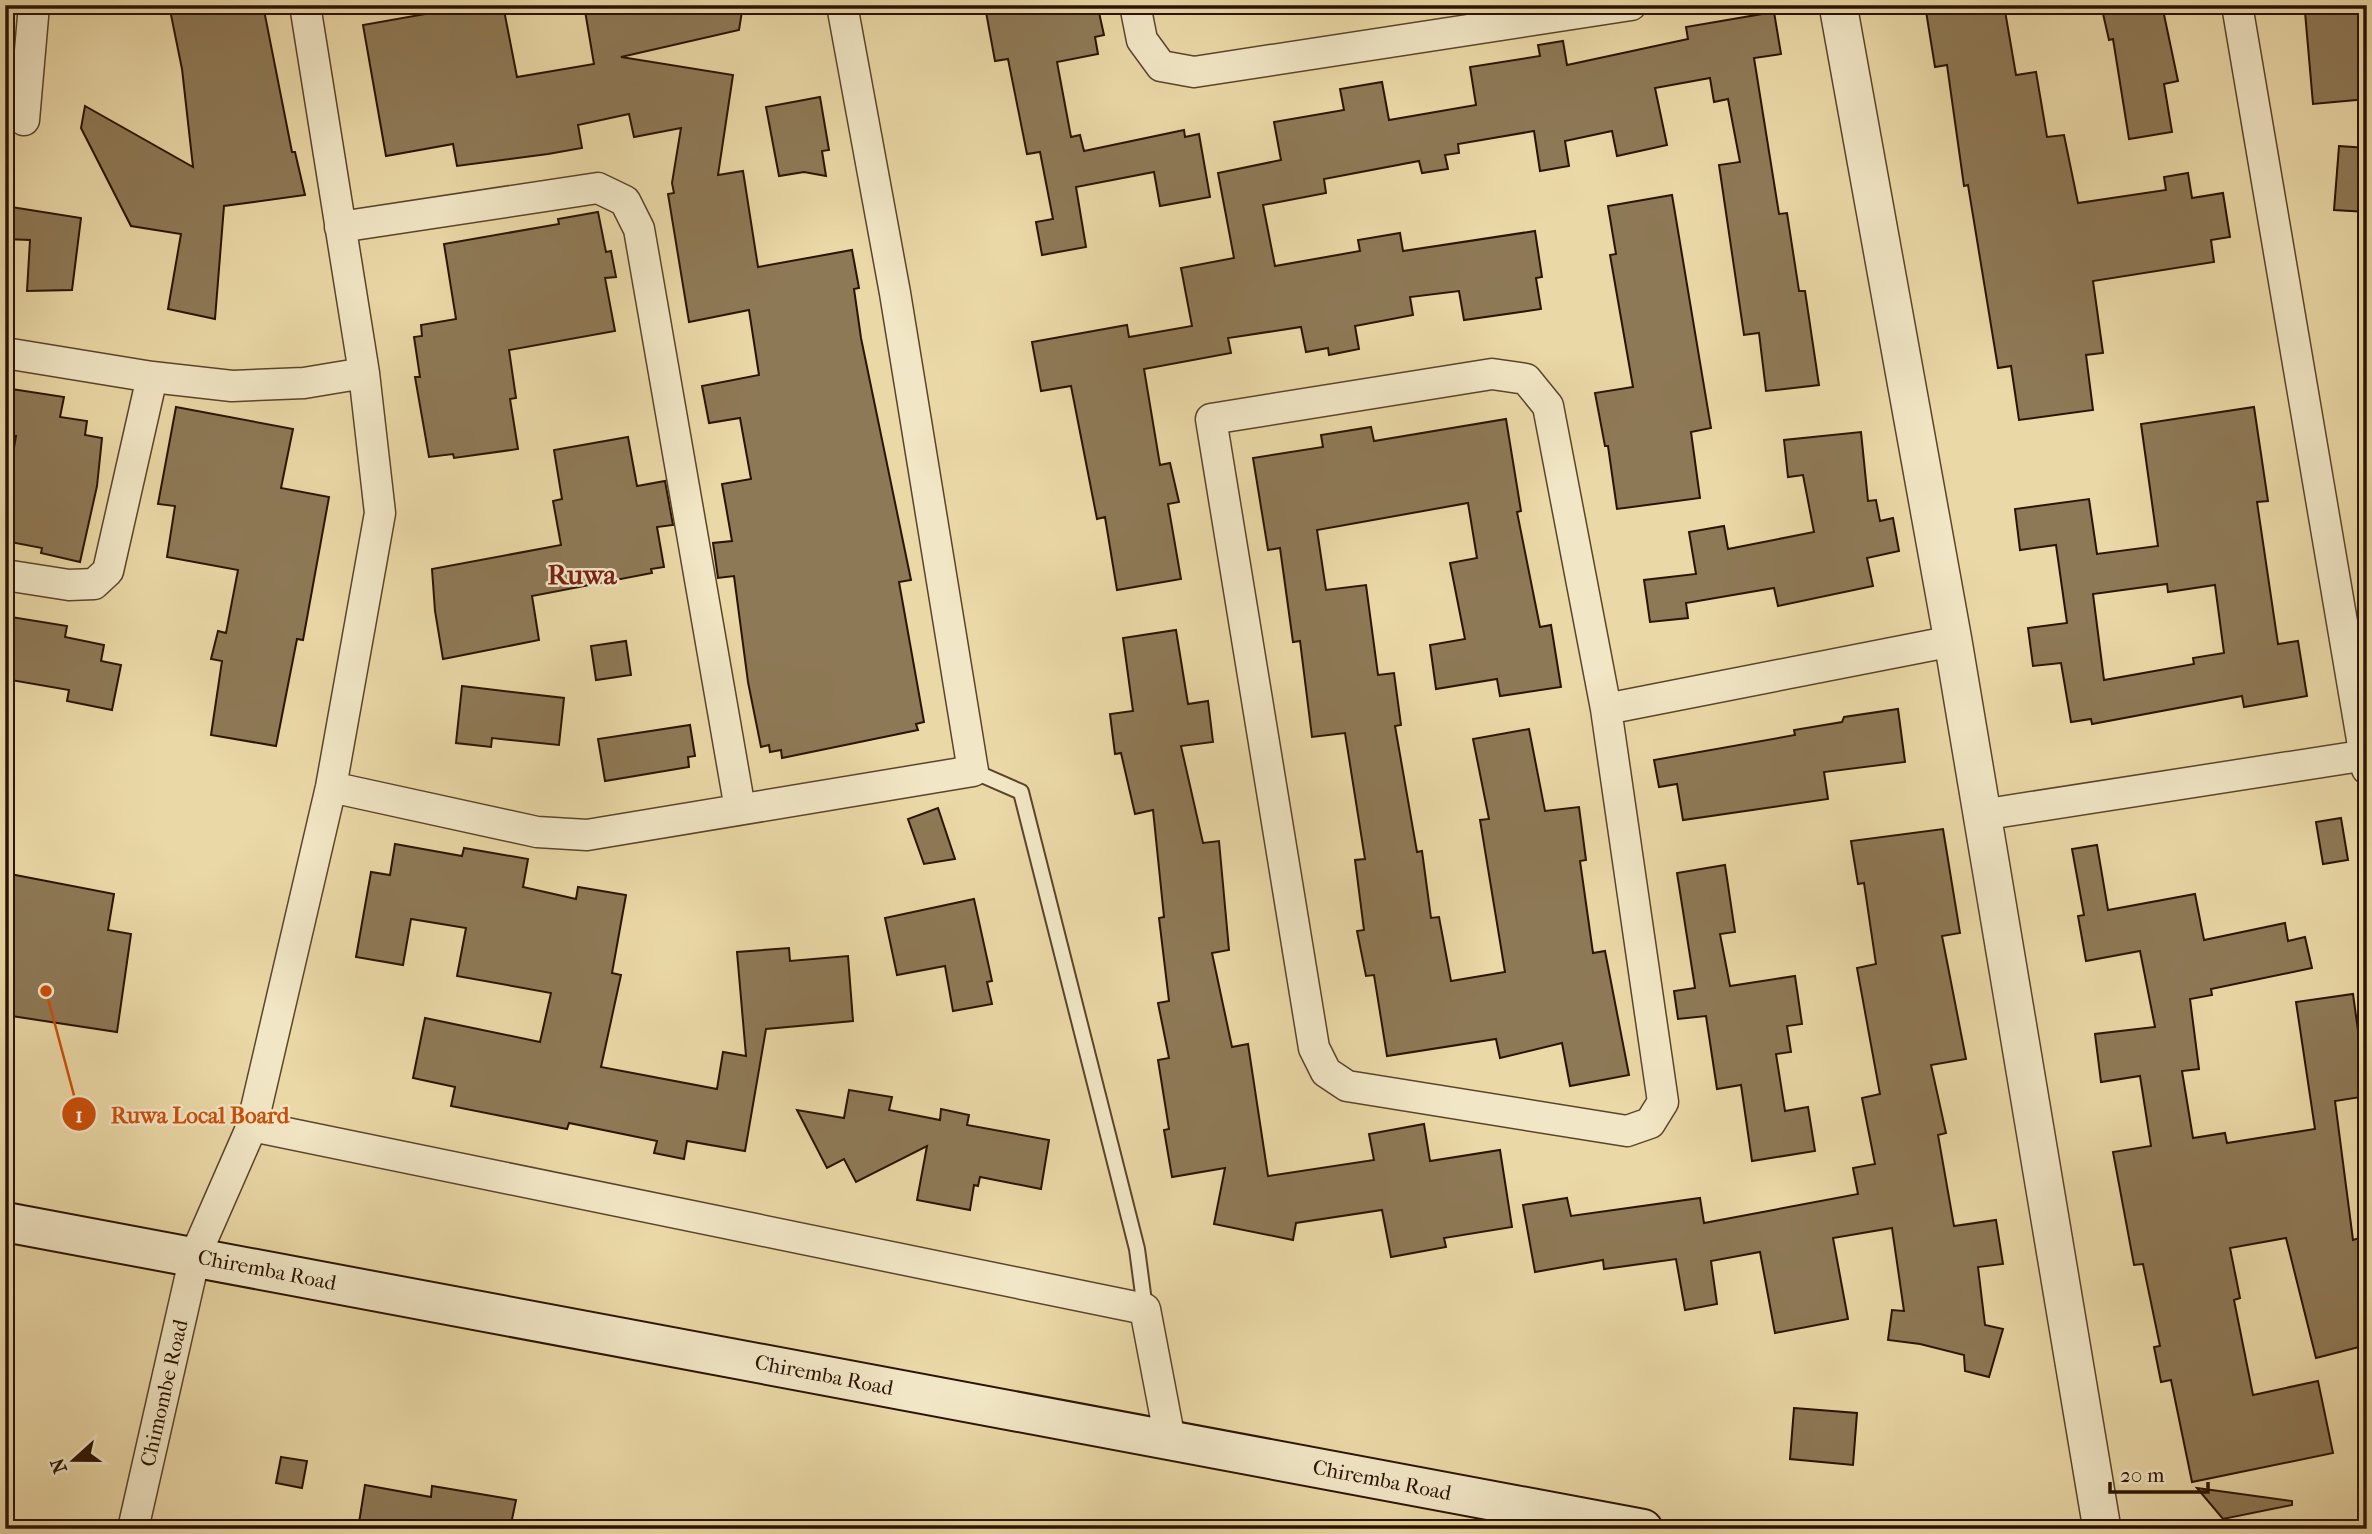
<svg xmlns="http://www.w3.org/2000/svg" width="2372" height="1534" viewBox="0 0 2372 1534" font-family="'IM FELL French Canon',serif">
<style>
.building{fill:#8e7956;stroke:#2a1300;stroke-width:2;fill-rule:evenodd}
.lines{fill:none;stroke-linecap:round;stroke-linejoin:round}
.service-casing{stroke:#5a442a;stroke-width:18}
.minor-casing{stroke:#5a442a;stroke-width:33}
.tertiary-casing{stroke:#5a442a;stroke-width:40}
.secondary-casing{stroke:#2a1300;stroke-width:42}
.service{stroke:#f1e6c5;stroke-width:14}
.minor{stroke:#f1e6c5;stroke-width:30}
.tertiary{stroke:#f1e6c5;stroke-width:37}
.secondary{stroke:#f1e6c5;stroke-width:38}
.labels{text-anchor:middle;stroke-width:5;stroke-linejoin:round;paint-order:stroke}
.street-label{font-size:21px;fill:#2a1300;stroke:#f1e6c5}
.district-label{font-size:28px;font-weight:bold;fill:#7a1f14;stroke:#f1e6c5}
.leader{fill:none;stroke:#cc4e0a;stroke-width:2.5}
.callout-dot{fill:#cc4e0a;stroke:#f1e6c5;stroke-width:2.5}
.mark-label{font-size:21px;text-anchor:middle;font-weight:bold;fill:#fff}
.callout-label{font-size:23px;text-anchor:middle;font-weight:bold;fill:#cc4e0a;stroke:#f1e6c5;stroke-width:5;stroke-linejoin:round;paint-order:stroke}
</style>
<rect width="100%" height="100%" fill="#ead8a6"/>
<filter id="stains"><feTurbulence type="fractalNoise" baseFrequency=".00286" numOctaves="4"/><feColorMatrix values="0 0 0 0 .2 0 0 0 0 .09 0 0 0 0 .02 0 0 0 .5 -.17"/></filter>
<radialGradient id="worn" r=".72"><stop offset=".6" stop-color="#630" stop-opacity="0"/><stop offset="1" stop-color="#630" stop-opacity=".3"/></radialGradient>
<path class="building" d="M169 5H263L292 152H295L305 195 224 206 215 319 168 309 181 234 131 226 81 128 85 106 193 167 182 69Z
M476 5H503L517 77 594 64 584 5H743L739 30 621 57 733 75 718 175 743 171 758 267 852 250 859 288 854 289 861 338 911 580 899 582 924 722 916 724 918 730 782 758 781 750 770 752 769 745 761 747 748 682 734 576 718 578 713 543 732 541 722 484 751 479 740 418 709 423 702 386 759 375 749 310 689 322 668 194 674 193 672 183 681 128 634 137 629 114 578 125 582 148 548 154 457 166 453 144 386 156 363 25Z
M1023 5 1098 8 1104 35 1095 37 1098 54 1057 62 1071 137 1080 135 1084 151 1184 130 1185 137 1199 134 1210 197 1160 206 1154 172 1076 187 1086 247 1042 255 1036 222 1053 219 1040 152 1027 154 1008 59 995 61 986 12Z
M1925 5H2004L2016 75 2036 72 2047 137 2064 135 2078 203 2166 190 2164 177 2188 173 2192 198 2223 193 2230 237 2211 240 2214 262 2093 281 2103 353 2086 355 2093 410 2019 420 2011 366 1998 368 1968 185 1964 186 1947 65 1935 67Z
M2101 5H2162L2178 81 2164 84 2172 132 2129 139 2113 39 2109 40Z
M2359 7 2367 99 2313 104 2305 12Z
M1774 12 1781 54 1754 58 1779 214 1787 213 1799 291H1805L1819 385 1766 391 1759 333 1744 335 1719 165 1740 162 1728 99 1714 102 1710 78 1655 88 1667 145 1617 156 1612 131 1565 141 1569 166 1540 171 1534 131 1458 144 1459 153 1445 155 1448 169 1422 173 1419 161 1324 179 1326 193 1263 205 1275 266 1360 251 1358 240 1400 233 1403 251 1535 231 1542 277 1536 278 1541 309 1464 320 1459 291 1410 297 1413 315 1355 326 1359 349 1329 355 1328 348 1306 352 1301 327 1228 338 1231 353 1144 369 1160 465 1170 463 1179 502 1168 504 1181 579 1117 590 1105 517 1097 519 1071 386 1041 391 1032 342 1127 325 1129 337 1192 326 1181 268 1234 258 1218 173 1281 160 1274 122 1344 110 1340 89 1382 82 1389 120 1476 105 1470 67 1540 56 1538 45 1563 41 1567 65 1688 39 1686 27Z
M820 97 829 150 822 151 826 176 804 172 779 176 766 107Z
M2339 146 2367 148V212L2334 210Z
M1672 195 1711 428 1691 432 1700 498 1617 509 1608 446H1605L1595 393 1633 387 1610 255 1616 254 1608 206Z
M5 206 81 218 72 290 27 291 30 240 5 239Z
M598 212 606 252 611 251 616 277 605 278 615 331 509 350 516 398 510 399 518 449 454 458 453 454 429 457 415 377H420L414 337 422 336 421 325 456 319 444 244 559 224 558 219Z
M5 388 64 397 60 417 87 421 85 435 102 438 97 486 80 562 41 553 42 548 5 541V501L16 436 5 435Z
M176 407 293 429 281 488 329 497 303 640 297 639 276 746 211 735 222 661 211 659 218 631 226 633 238 570 167 557 175 506 158 504Z
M2254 407 2268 501 2257 502 2278 644 2298 641 2307 696 2244 707 2242 696 2092 724 2091 719 2071 722 2061 663 2033 666 2028 628 2067 623 2056 545 2020 550 2015 509 2089 499 2097 554 2158 546 2141 424ZM2167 584 2168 592 2215 585 2224 653 2193 658 2194 664 2104 680 2093 594Z
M1506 419 1521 511 1517 512 1540 627 1551 625 1561 687 1500 696 1497 679 1436 689 1430 645 1465 639 1450 563 1477 558 1468 503 1317 530 1326 590 1366 585 1378 675 1394 673 1401 725 1395 726 1417 852 1422 851 1431 918 1439 917 1451 981 1505 972 1480 820 1489 819 1473 739 1529 729 1545 811 1579 807 1586 860 1580 861 1593 953 1605 951 1629 1075 1570 1086 1562 1043 1500 1058 1496 1039 1387 1056 1374 975 1366 976 1357 931 1364 930 1355 860 1365 859 1345 733 1312 737 1300 641 1293 642 1280 548 1268 550 1253 458 1323 447 1321 435 1371 427 1374 441Z
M1861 432 1868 501 1876 500 1880 521 1893 518 1899 551 1867 558 1873 586 1778 606 1774 588 1686 603 1688 618 1650 622 1644 580 1696 574 1689 532 1724 526 1728 549 1814 532 1803 475 1788 477 1784 440Z
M628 437 637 486 665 481 673 525 657 527 664 567 651 569 652 573 532 596 539 640 443 659 435 611 432 569 561 545 553 501 562 499 554 450Z
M5 616 67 626 65 637 104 645 101 661 121 665 112 710 67 701 69 690 5 679Z
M1176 630 1188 704 1208 701 1213 742 1181 746 1203 843 1219 841 1229 950 1212 953 1232 1047 1248 1044 1268 1176 1374 1160 1369 1134 1424 1124 1430 1161 1500 1150 1512 1227 1444 1238 1446 1247 1391 1257 1382 1210 1296 1223 1293 1240 1214 1224 1225 1168 1172 1177 1164 1130 1169 1129 1158 1060 1169 1058 1158 1003 1169 1001 1159 918 1164 917 1153 810 1135 814 1121 753 1115 754 1110 714 1133 711 1123 638Z
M626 641 631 675 596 680 591 646Z
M462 686 564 698 559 745 492 738 491 747 456 743Z
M1898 709 1905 762 1824 772 1828 799 1683 820 1677 784 1659 787 1654 760 1795 735 1794 730 1842 722 1844 717Z
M690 725 695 756 688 757 689 767 605 781 598 739Z
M938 808 955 859 924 864 908 819Z
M2341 818 2348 860 2323 864 2316 822Z
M1943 829 1960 933 1942 936 1966 1059 1931 1065 1946 1133 1938 1135 1954 1226 1996 1220 2003 1264 1978 1267 1985 1325 2003 1329 1989 1377 1965 1371 1964 1355 1920 1344 1888 1340 1892 1310 1904 1311 1892 1228 1833 1238 1848 1319 1775 1333 1760 1252 1711 1261 1717 1304 1685 1310 1676 1259 1604 1269 1603 1260 1535 1272 1523 1205 1567 1198 1571 1216 1700 1198 1704 1223 1858 1194 1853 1168 1875 1164 1862 1098 1880 1094 1857 968 1876 964 1864 883 1858 884 1851 841Z
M395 844 462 856 464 848 528 859 523 887 576 899 578 887 626 895 612 973 621 975 601 1067 717 1089 723 1052 746 1056 737 952 789 948 790 961 848 956 853 1021 766 1029 745 1151 687 1141 684 1159 654 1153 657 1141 569 1123 567 1129 451 1106 455 1087 413 1078 425 1018 540 1042 551 993 457 976 466 928 411 919 403 965 356 957 371 872 390 875Z
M2097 845 2108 910 2195 894 2204 940 2285 923 2288 941 2305 937 2312 968 2211 989 2212 995 2190 999 2199 1069 2182 1071 2193 1138 2225 1133 2227 1143 2315 1129 2296 1002 2353 994 2367 1096 2335 1101 2353 1240 2363 1237 2367 1253V1345L2316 1358 2286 1238 2230 1248 2240 1298 2234 1300 2253 1395 2318 1381 2333 1453 2192 1482 2171 1380 2161 1382 2154 1347 2160 1346 2143 1264 2134 1265 2113 1152 2151 1146 2140 1076 2101 1082 2095 1034 2155 1027 2140 951 2086 961 2078 916 2084 915 2072 849Z
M1725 865 1735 932 1720 934 1730 986 1795 976 1802 1024 1787 1026 1791 1052 1776 1054 1785 1111 1808 1107 1815 1151 1752 1161 1741 1085 1717 1089 1706 1016 1678 1019 1674 991 1695 988 1677 873Z
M5 873 114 894 108 930 131 934 117 1032 5 1015Z
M974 899 992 981 987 982 992 1004 953 1011 945 966 897 975 885 918Z
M849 1090 892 1097 889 1110 940 1120 941 1109 969 1115 967 1125 1049 1140 1041 1189 980 1177 978 1186 974 1185 970 1210 917 1200 927 1146 856 1182 844 1159 827 1168 797 1110 844 1118Z
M1794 1408 1857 1413 1853 1465 1790 1459Z
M281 1457 307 1461 302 1488 276 1483Z
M365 1485 431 1497 432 1486 516 1500 510 1529H358Z
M2197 1488 2292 1501V1505L2223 1519Z"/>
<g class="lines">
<g class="service-casing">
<path id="service" d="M973 771 1021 792 1137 1249 1145 1309"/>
</g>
<g class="minor-casing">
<path id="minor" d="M1135 5 1142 40 1161 66 1194 72 1631 5
M2237 5 2367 769
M24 120 34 5
M340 227 598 188 625 201 639 229 740 809
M5 353 152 377 232 386 304 383 364 373
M1492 374 1526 379 1548 406 1606 709 1663 1102 1650 1123 1627 1131 1347 1086 1326 1072 1314 1048 1211 419Z
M5 575 69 585 94 584 108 571 152 377
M1606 709 1953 641
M331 787 537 832 587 835 973 771 895 293 842 5
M1981 815 2367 755
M252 1126 1145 1309 1170 1440
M133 1529 195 1256 252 1126 331 787 380 513 364 373 305 5"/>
</g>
<g class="tertiary-casing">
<path id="tertiary" d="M1838 5 1953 641 2102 1529"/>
</g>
<g class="secondary-casing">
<path id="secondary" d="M5 1222 1643 1529"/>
</g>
<use href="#service" class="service"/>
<use href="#minor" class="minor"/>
<use href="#tertiary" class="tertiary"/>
<use href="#secondary" class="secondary"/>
</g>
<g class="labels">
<g class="street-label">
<text transform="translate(267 1270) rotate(11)" y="7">Chiremba Road</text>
<text transform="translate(824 1375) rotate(11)" y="7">Chiremba Road</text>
<text transform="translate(164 1393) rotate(-77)" y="7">Chimombe Road</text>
<text transform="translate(1382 1480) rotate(11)" y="7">Chiremba Road</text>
</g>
<g class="district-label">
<text x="582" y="584">Ruwa</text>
</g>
</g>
<path class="leader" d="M46 991L79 1114"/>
<g class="callout-dot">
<circle cx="46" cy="991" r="7"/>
<circle cx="79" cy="1114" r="18"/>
</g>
<g class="mark-label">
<text x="79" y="1122">1</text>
</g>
<g class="callout-label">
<text x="200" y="1123">Ruwa Local Board</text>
</g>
<rect width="2372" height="1534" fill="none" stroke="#ead8a6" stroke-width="28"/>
<rect x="7" y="7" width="2358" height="1520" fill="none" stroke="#2a1300" stroke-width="3.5"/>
<rect x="14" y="14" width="2344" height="1506" fill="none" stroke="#2a1300" stroke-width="2"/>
<g transform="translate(74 1460) rotate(249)" stroke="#f1e6c5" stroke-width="5" paint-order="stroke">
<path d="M0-5L12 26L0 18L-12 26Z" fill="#2a1300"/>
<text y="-10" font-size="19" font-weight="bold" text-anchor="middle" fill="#2a1300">N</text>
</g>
<path d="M2110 1482v10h98v-10" fill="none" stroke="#2a1300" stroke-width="3.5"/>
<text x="2120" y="1482" font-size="21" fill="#2a1300" stroke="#f1e6c5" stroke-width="5" paint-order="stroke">20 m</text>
<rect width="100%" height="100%" filter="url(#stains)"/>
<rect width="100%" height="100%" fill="url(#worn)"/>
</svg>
